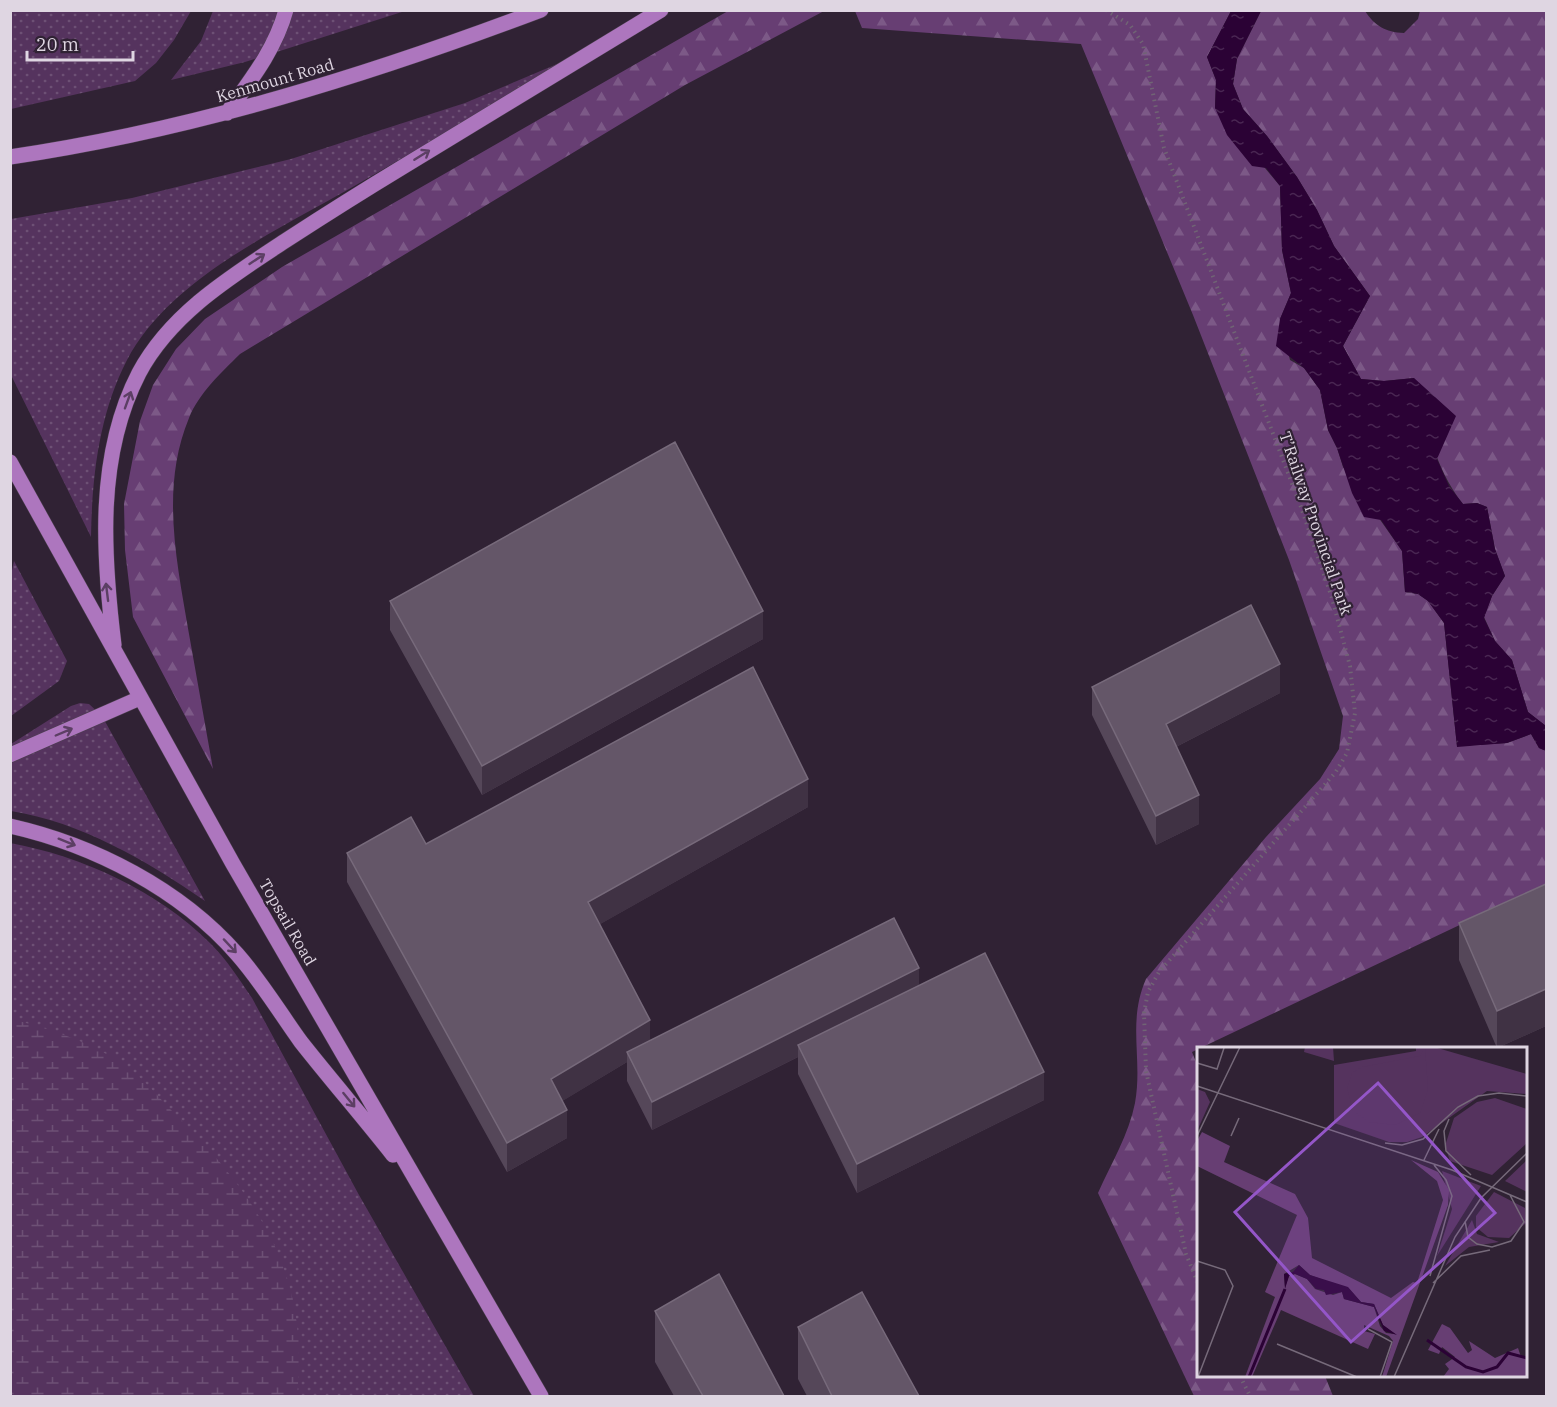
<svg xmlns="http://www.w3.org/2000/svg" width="1557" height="1407" viewBox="0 0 1557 1407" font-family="'IBM Plex Serif',serif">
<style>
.grass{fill:url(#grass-dots)}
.forest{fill:url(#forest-firs)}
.wetland{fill:url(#wetland-marsh)}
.water{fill:url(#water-ripples)}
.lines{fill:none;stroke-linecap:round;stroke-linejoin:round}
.major-casing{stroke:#4c404f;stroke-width:16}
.path{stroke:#706474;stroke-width:4;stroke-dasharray:1.5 4.5;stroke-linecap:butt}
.major{stroke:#ad76be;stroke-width:15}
.wall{fill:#554759}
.shaded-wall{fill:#403244}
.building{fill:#645668;stroke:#776a7b;stroke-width:1.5}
.oneway{stroke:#5c3f64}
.labels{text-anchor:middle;stroke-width:4.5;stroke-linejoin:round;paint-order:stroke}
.street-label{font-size:16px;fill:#dfd6e2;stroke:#302234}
.inset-river{fill:none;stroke:#2b0235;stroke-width:3}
.inset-road{fill:none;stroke:#766a7a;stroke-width:1.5}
.view{fill:#9456c8;fill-opacity:0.15;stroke:#9456c8;stroke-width:3}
.inset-edge{fill:none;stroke:#dfd6e2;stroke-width:3}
</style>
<defs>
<pattern id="grass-dots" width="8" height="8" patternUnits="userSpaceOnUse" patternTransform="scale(1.5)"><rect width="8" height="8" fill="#55335e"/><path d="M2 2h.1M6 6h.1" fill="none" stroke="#6d5075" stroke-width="1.8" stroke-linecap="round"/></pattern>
<pattern id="forest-firs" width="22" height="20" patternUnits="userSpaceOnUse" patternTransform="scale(1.5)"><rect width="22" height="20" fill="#673e73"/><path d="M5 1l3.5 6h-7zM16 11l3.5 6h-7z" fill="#7c5987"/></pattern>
<pattern id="wetland-marsh" width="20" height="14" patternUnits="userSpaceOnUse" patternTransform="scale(1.5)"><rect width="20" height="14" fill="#55335e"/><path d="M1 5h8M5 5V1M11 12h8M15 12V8" fill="none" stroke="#6d5075"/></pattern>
<pattern id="water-ripples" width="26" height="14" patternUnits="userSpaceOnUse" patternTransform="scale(1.5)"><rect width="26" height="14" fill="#2b0235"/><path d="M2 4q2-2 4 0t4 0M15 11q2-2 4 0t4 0" fill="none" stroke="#492652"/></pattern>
</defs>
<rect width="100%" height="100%" fill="#302234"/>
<path class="grass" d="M10 11 11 10 191 11 174 40 156 63 135 81 11 109Z
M213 11H405L245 62 171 80 201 41Z
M583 53C510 96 436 139 363 181 285 227 171 276 127 360 99 414 92 477 91 537L11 375V219L132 198 291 159 465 103Z
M14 561 67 661 59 681 11 716 10 580Z
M80 703 89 704 102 716 205 901C147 861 81 822 11 811V744L71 706Z
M10 843C82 856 158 891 210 943 227 960 239 979 252 998L359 1195 474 1396H11Z"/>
<path class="forest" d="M728 11H824L685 85 240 354C221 373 199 393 189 418 160 488 177 563 189 634 197 679 205 724 213 769L133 617 125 550 124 504 140 421 153 385 176 349 205 319 282 267Z
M855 11H1231L1207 57 1216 80 1215 108 1280 186 1282 250 1291 293 1280 319 1290 360 1304 368 1320 390 1328 430 1337 448 1343 467 1402 551 1405 592 1418 594 1428 601 1444 623 1457 746 1507 743 1531 734 1539 748 1546 751V884L1192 1052 1198 1067V1376H1325L1333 1396H1194L1098 1193C1111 1164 1129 1134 1135 1103 1143 1059 1127 1022 1146 979L1266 837 1320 779 1339 749 1343 716 1289 560 1193 315 1081 44 862 28Z
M1261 11H1365C1375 26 1385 32 1404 33L1418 19 1420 11H1546V726L1528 712 1512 660 1495 641 1484 617 1492 596 1505 576 1495 549 1487 507 1477 503 1463 504C1434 467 1426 422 1414 378L1384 381 1361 379 1343 346 1370 296 1334 246 1317 210 1297 177 1267 136 1243 109 1233 84 1237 59Z"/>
<path class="wetland" d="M10 1019C48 1028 87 1041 120 1062 141 1075 159 1098 176 1115 259 1198 310 1275 297 1396H11Z"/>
<path class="water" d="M1231 11H1261L1237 59 1233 84 1243 109 1267 136 1297 177 1317 210 1334 246 1370 296 1343 346 1361 379 1384 381 1414 378 1456 416 1437 459 1449 486 1463 504 1477 503 1487 507 1495 549 1505 576 1492 596 1484 618 1495 641 1512 660 1528 712 1546 726V751L1539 748 1531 734 1507 743 1457 747 1444 623 1428 601 1418 594 1405 592 1402 551 1381 520 1364 517 1352 493 1337 448 1328 430 1320 390 1304 368 1276 346 1280 319 1291 293 1282 250 1280 186 1266 168 1252 166 1227 135 1215 108 1216 80 1207 57Z"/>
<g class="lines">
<g class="major-casing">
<path id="major" d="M227 113C250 81 275 50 286 10
M10 157C193 130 369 75 541 10
M10 462 233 864 541 1396
M114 645C103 555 96 456 139 373 171 313 232 276 288 239 325 215 363 191 401 168 487 115 574 63 661 10
M10 755 140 698
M10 826C94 845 180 889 237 954 261 981 280 1013 301 1042 331 1080 363 1117 393 1155"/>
</g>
<path class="path" d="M1106 10 1130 25 1143 44 1164 148 1301 507 1332 598 1350 666 1355 713 1347 753 1335 773 1159 972 1148 992 1144 1013 1146 1071 1186 1254 1198 1283
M1240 1376 1250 1396"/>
<use href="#major" class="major"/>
</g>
<path class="wall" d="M390 601 763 639 482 795 390 630Z
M1092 687 1280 693 1176 747 1199 824 1156 845 1092 715Z
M808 807 600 924 650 1041 919 985 1044 1100 857 1193 798 1074V1057L652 1130 627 1081V1062L562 1101 567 1138 507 1172 347 882V853L426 844Z
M1546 884V1026L1497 1048 1459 960V923Z
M655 1311 784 1396H674L655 1362Z
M798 1327 919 1396H807L798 1379Z"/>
<path class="shaded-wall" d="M763 611V639L482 795V766Z
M1280 664V693L1166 752V724Z
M808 779V807L588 931V902Z
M1199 795V824L1156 845V816Z
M919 968V996L798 1045V1057L652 1130V1102Z
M1546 989V1026L1497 1048V1011Z
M650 1020V1049L627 1052V1062L551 1108V1079Z
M1044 1072V1100L857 1193V1164Z
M567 1110V1138L507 1172V1143Z"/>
<path class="building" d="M675 442 763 611 482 766 390 601Z
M1251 605 1280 664 1166 724 1199 795 1156 816 1092 687Z
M753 667 808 779 588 902 650 1020 551 1079 567 1110 507 1143 347 853 411 817 426 844Z
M1546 884V989L1497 1011 1459 923Z
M894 918 919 968 652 1102 627 1052Z
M985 953 1044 1072 857 1164 798 1045Z
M719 1274 784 1396H703L655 1311Z
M862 1292 919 1396H832L798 1327Z"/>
<defs><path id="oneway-shaft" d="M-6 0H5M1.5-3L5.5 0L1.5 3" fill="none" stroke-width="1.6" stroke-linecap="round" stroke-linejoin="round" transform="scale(1.5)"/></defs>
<g class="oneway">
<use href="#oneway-shaft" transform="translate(422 155) rotate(-32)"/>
<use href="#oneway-shaft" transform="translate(257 259) rotate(-33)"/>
<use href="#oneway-shaft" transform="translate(128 400) rotate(-70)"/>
<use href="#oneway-shaft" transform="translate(107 592) rotate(-97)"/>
<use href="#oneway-shaft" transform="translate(64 732) rotate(-23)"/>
<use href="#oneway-shaft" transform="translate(67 842) rotate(22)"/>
<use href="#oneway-shaft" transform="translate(230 946) rotate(47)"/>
<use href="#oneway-shaft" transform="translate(349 1100) rotate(51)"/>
</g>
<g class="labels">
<g class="street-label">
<text transform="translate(275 80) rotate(-16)" y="6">Kenmount Road</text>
<text transform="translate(1316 523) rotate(71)" y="6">T’Railway Provincial Park</text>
<text transform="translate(288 922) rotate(60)" y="6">Topsail Road</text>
</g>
</g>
<g transform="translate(1197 1047)">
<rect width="330" height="330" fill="#302234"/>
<path d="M108 0H136L137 14 107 5ZM219 0H237L330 27V47L290 44 225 90 210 95H192L137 76V18L219 4ZM0 42 8 45 13 55 0 84ZM298 51 330 62V96L295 128 253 114 248 99 257 71 280 55ZM330 113V145L308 134ZM245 124 284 139 240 209 255 162ZM297 145 328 161 329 176 312 191 291 190 279 180V169ZM275 173 280 187 302 195 272 200 248 219Z" fill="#55335e"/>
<path d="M5 85 33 99 27 115 98 147 111 171 115 211 194 251 216 235 220 236 246 153 240 134 214 113 241 125 252 143 251 158 189 330H185L196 294 192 289 167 278V284L178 287 171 302 84 263 55 330H48L78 250 68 245 100 168 0 119V94ZM102 218 113 228 153 243 164 255 177 257 186 278 198 287 189 286 183 279 177 260 147 252 145 245 136 248 118 242 110 232 98 227 92 229 88 240 87 227ZM245 277 253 281 271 306 275 303 272 294 298 311 321 301 324 310 330 312V330H246L252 322 248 317 258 310 245 300 242 307 231 303Z" fill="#673e73" fill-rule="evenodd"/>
<path d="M228 0 231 43 223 66 198 78 172 75 156 64 150 41 155 26 165 20 223 9Z" fill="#55335e"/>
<path d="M102 218 113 228 151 240 164 255 177 257 186 278 200 288 187 284 177 260 147 252 145 245 129 248 127 243 119 242 110 232 98 227 92 229 88 242 87 227 96 225Z" fill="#2b0235"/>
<path class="inset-river" d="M230 293 269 320 286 325 300 320 311 306 330 311M52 330 88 242"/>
<path class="inset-road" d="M0 16 20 22 27 1M0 39 255 123 330 155M252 72 247 84 249 104 274 128M0 89 43 0M34 89 42 71M188 96 205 98 226 92 261 60 281 49 302 46 330 49M227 113 242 82M268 174 271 190 280 197 295 200 314 194 327 175 313 148M0 214 28 223 36 239 1 330M233 229 255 149 249 133 237 118M236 236 264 209 293 203M171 282 195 295 183 330M80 297 160 330M197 330 258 190 284 151 330 106"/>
<path class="view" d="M181 36 298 166 154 295 38 165Z"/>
<rect width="330" height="330" class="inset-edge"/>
</g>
<rect width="1557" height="1407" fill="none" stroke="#dfd6e2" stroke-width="24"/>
<path d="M27 51v9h106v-9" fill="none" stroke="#dfd6e2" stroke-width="3"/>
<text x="36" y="51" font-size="18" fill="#dfd6e2" stroke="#302234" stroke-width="4.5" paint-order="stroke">20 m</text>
</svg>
